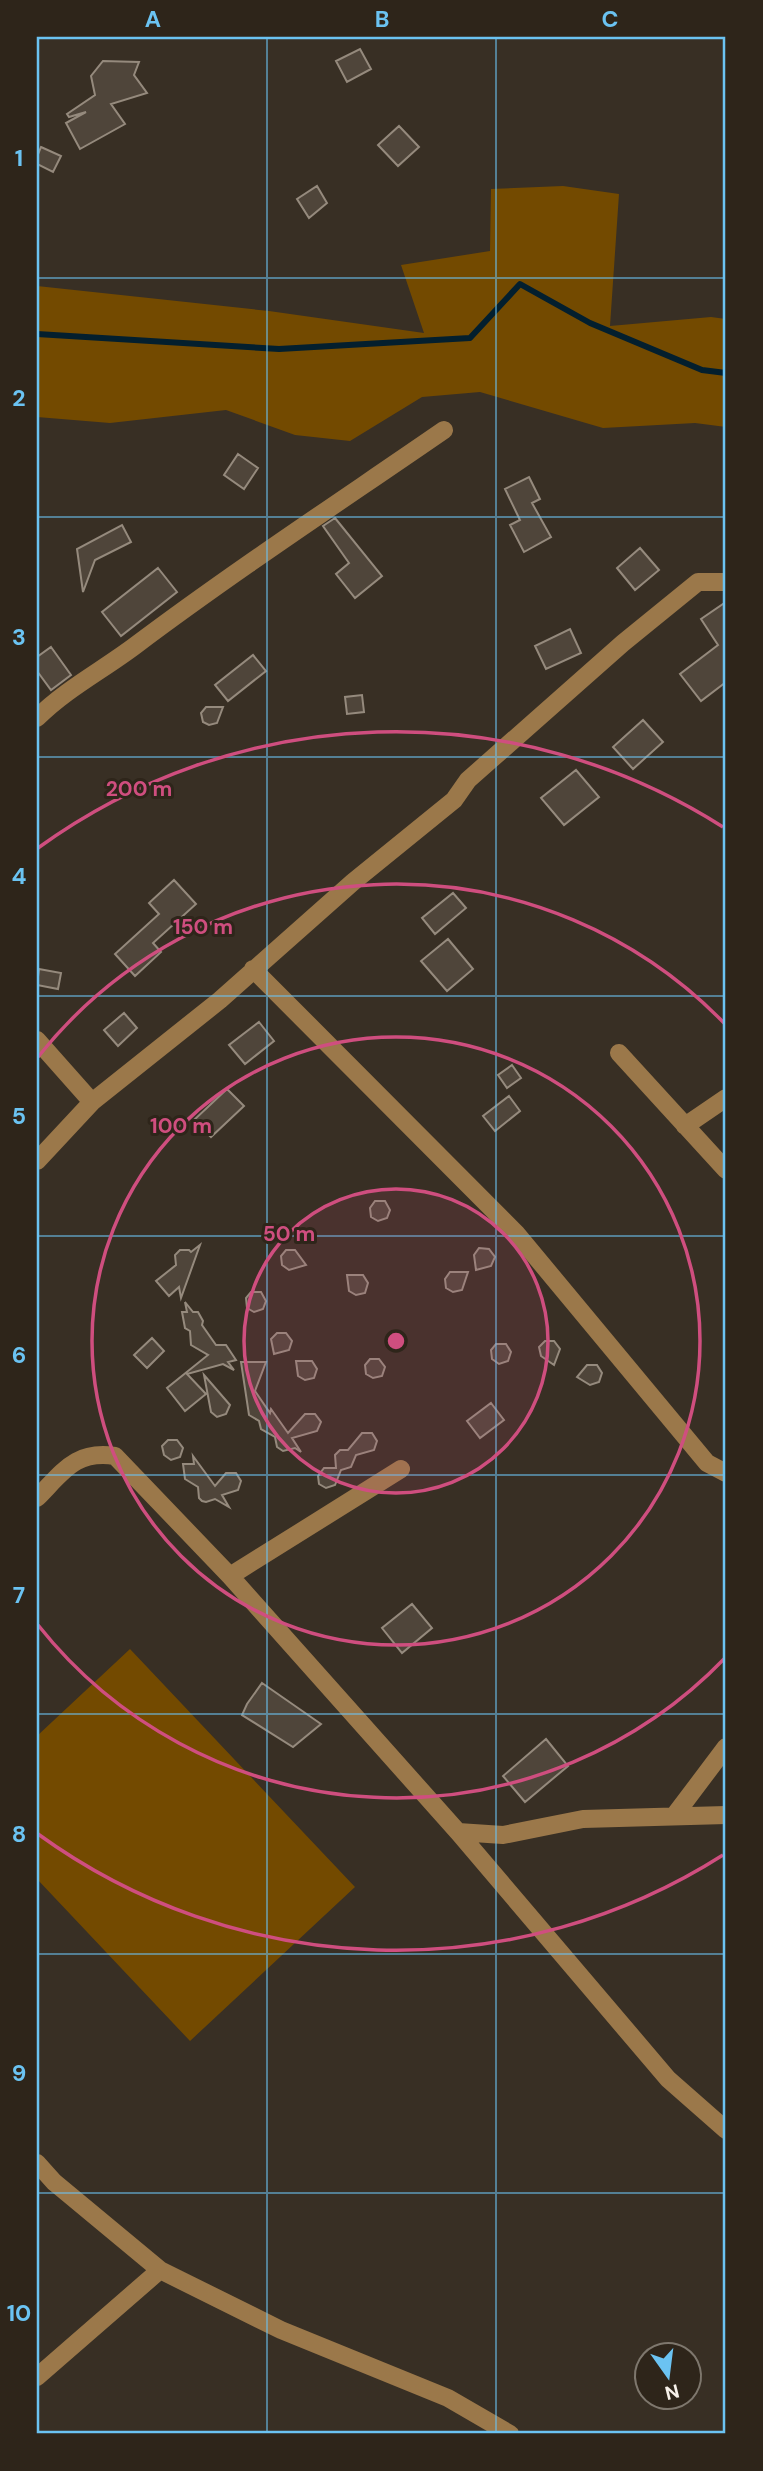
<svg xmlns="http://www.w3.org/2000/svg" width="763" height="2471" viewBox="0 0 763 2471" font-family="'DM Sans',sans-serif">
<style>
.green{fill:#734a00}
.lines{fill:none;stroke-linecap:round;stroke-linejoin:round}
.stream{stroke:#031f2e;stroke-width:6}
.building{fill:#4f453a;stroke:#958a7d;stroke-width:2}
.minor{stroke:#9b784a;stroke-width:18}
.grid{fill:none;stroke:#6bc3f2;stroke-width:2;stroke-opacity:0.55}
.ring{fill:none;stroke:#cf4e7f;stroke-width:3.5}
.centre{fill:#cf4e7f;stroke:#2e251a;stroke-width:3.5}
.ring-label{font-size:21px;text-anchor:middle;font-weight:bold;fill:#cf4e7f;stroke:#2e251a;stroke-width:6;stroke-linejoin:round;paint-order:stroke}
.neatline{fill:none;stroke:#6bc3f2;stroke-width:2.5}
.grid-label{font-size:23px;text-anchor:middle;font-weight:bold;fill:#6bc3f2}
</style>
<rect width="100%" height="100%" fill="#382f24"/>
<path class="green" d="M563 186 619 194 610 326 711 317 726 319V427L695 423 603 428 480 392 422 397 350 441 295 435 226 410 110 423 37 417V286L269 311 424 333 401 265 490 251 491 189Z
M130 1649 355 1887 190 2041 37 1879V1736Z"/>
<g class="lines">
<path class="stream" d="M37 334 279 349 470 338 520 284 590 323 702 370 726 373"/>
</g>
<path class="building" d="M360 49 371 69 347 82 336 61Z
M103 61 139 62 134 75 147 93 111 104 125 124 80 149 66 123 86 112 69 117 67 114 95 95 91 76Z
M399 126 419 147 398 166 378 145Z
M41 147 61 156 53 172 37 164V157Z
M317 186 327 203 309 218 297 199Z
M238 454 258 468 244 489 224 475Z
M529 477 540 499 532 503 551 537 524 552 510 525 520 520 505 489Z
M335 518 382 576 355 598 336 574 349 563 323 526Z
M122 525 131 542 95 560 83 592 77 549Z
M640 548 659 570 635 590 617 568Z
M158 568 177 592 121 636 102 612Z
M726 602V682L701 701 680 674 718 645 701 619Z
M570 629 581 653 546 669 535 646Z
M51 647 71 675 51 690 37 671V657Z
M253 655 266 671 228 701 215 685Z
M362 695 364 712 347 714 345 697Z
M206 707H223L217 723 209 725 203 722 201 713Z
M643 720 663 742 633 769 613 747Z
M576 770 599 797 564 825 541 798Z
M174 880 196 904 153 943 161 952 135 976 115 954 159 914 149 903Z
M453 893 466 908 435 934 422 918Z
M448 939 473 969 447 991 421 961Z
M39 969 61 973 58 989 37 985Z
M124 1013 137 1028 118 1046 104 1030Z
M259 1022 274 1041 245 1064 229 1045Z
M512 1065 521 1078 507 1088 498 1075Z
M227 1089 244 1106 211 1137 194 1120Z
M509 1096 520 1111 495 1131 483 1116Z
M375 1201H385L390 1210 387 1218 378 1221 371 1217 370 1208Z
M200 1245 181 1298 179 1287 169 1296 156 1281 176 1265 175 1255 180 1250H189L191 1252Z
M479 1248 489 1249 495 1257 491 1266 476 1270 474 1255Z
M286 1250H295L306 1265 289 1270 282 1265 281 1256Z
M450 1272H468L462 1290 453 1292 446 1288 445 1279Z
M347 1275H363L368 1283 365 1293 356 1295 349 1291Z
M251 1292H261L266 1301 263 1309 254 1312 247 1308 246 1298Z
M185 1302 193 1312H198L203 1321 202 1325 216 1345H226L236 1360 228 1362 234 1370 223 1364 187 1374 206 1394 185 1411 167 1388 208 1355 191 1345 190 1331 185 1328 182 1312H187Z
M277 1333H286L292 1341 289 1350 274 1354 271 1339Z
M152 1338 164 1351 147 1368 134 1355Z
M545 1341H554L560 1349 554 1365 541 1356 539 1347Z
M496 1344H506L511 1352 508 1361 499 1364 492 1359 491 1350Z
M370 1359H379L385 1367 382 1376 373 1378 366 1374 365 1365Z
M296 1361H312L317 1369 314 1378 305 1380 298 1376Z
M241 1362H266L255 1391 270 1413 271 1409 288 1433 305 1414H315L321 1422 317 1431 292 1438 301 1452 295 1448 283 1451 277 1447 275 1437 261 1429 259 1421 249 1415Z
M587 1365H597L602 1373 599 1382 590 1385 577 1377Z
M204 1375 230 1405 226 1414 217 1417 211 1412Z
M491 1403 504 1420 480 1438 467 1421Z
M362 1433H372L377 1441 374 1450 356 1455 351 1467 341 1470 335 1485 326 1488 319 1484 318 1476 324 1468H336L335 1455 340 1450H348Z
M168 1440H177L183 1448 180 1457 171 1460 164 1455 162 1446Z
M193 1456 215 1486 226 1473H236L241 1481 238 1490 222 1495 229 1507 215 1499 206 1502 202 1501 199 1498 198 1487 185 1479 183 1464H194Z
M412 1604 432 1628 402 1653 382 1628Z
M262 1683 321 1724 293 1747 242 1715 247 1704Z
M546 1739 568 1766 525 1802 503 1776Z"/>
<g class="lines">
<path class="minor" d="M37 718C66 689 103 670 136 645 236 570 341 501 444 430
M253 969 516 1233 707 1463 726 1473
M37 1040 92 1102
M619 1053 726 1170
M685 1126 726 1098
M37 1161 92 1102 220 1000 353 882 454 800 468 780 623 643 698 582H726
M37 1498C63 1472 75 1450 115 1456L230 1576 458 1832 503 1835 583 1819 726 1815
M230 1576 401 1469
M674 1816 726 1747
M458 1832 668 2079 726 2130
M37 2163 54 2182 160 2270 281 2330 448 2398 510 2434
M37 2377 160 2270"/>
</g>
<path class="grid" d="M267 37V2434M496 37V2434M37 278H726M37 517H726M37 757H726M37 996H726M37 1236H726M37 1475H726M37 1714H726M37 1954H726M37 2193H726"/>
<circle cx="396" cy="1341" r="152" fill="#cf4e7f" fill-opacity=".12"/>
<g class="ring">
<circle cx="396" cy="1341" r="152"/>
<circle cx="396" cy="1341" r="304"/>
<path d="M725 1658A457 457 0 0 1 38 1625M38 1057A457 457 0 0 1 725 1024"/>
<path d="M723 1855A609 609 0 0 1 38 1834M38 848A609 609 0 0 1 723 827"/>
</g>
<circle cx="396" cy="1341" r="10" class="centre"/>
<g class="ring-label">
<text x="139" y="796">200 m</text>
<text x="203" y="934">150 m</text>
<text x="181" y="1133">100 m</text>
<text x="289" y="1241">50 m</text>
</g>
<rect width="763" height="2471" fill="none" stroke="#2e251a" stroke-width="77"/>
<g transform="translate(668 2376) rotate(166)"><circle r="33" fill="#2e251a" stroke="#7e776d" stroke-width="2"/>
<path d="M0-5L12 26L0 18L-12 26Z" fill="#6bc3f2"/>
<text y="-10" font-size="19" font-weight="bold" text-anchor="middle" fill="#f7f1ea">N</text>
</g>
<rect x="38" y="38" width="686" height="2394" class="neatline"/>
<g class="grid-label">
<text x="153" y="27">A</text>
<text x="382" y="27">B</text>
<text x="610" y="27">C</text>
<text x="19" y="166">1</text>
<text x="19" y="406">2</text>
<text x="19" y="645">3</text>
<text x="19" y="884">4</text>
<text x="19" y="1124">5</text>
<text x="19" y="1363">6</text>
<text x="19" y="1603">7</text>
<text x="19" y="1842">8</text>
<text x="19" y="2081">9</text>
<text x="19" y="2321">10</text>
</g>
</svg>
